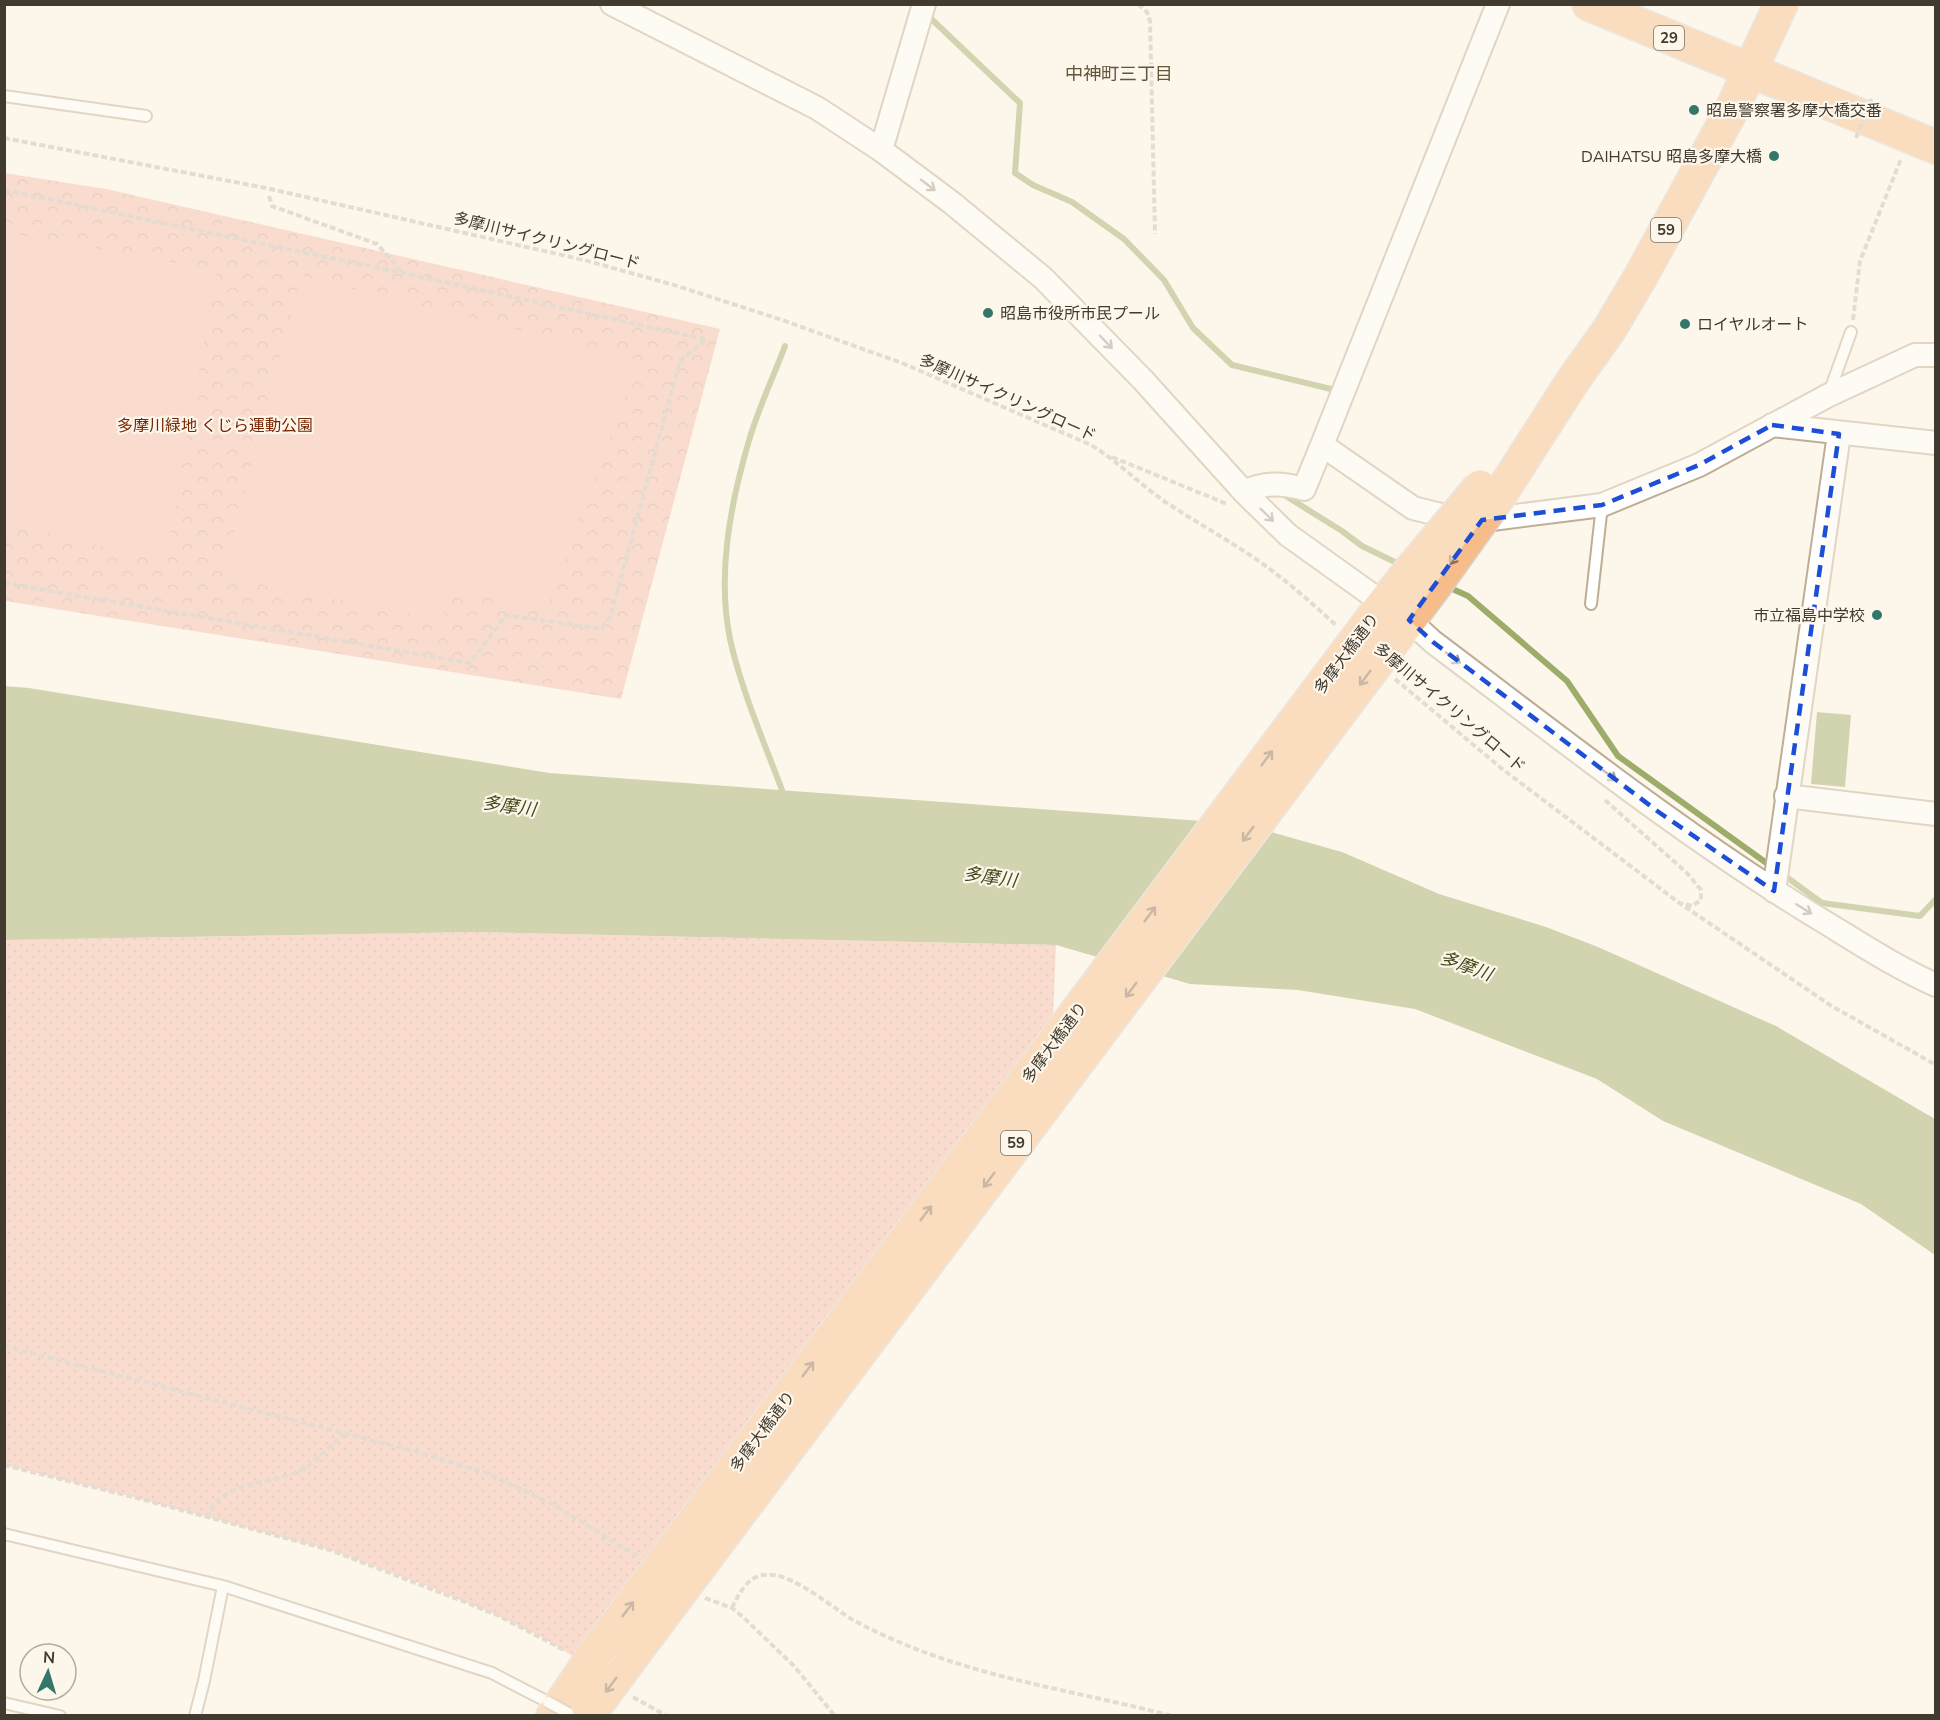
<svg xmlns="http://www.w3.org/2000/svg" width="1940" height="1720" viewBox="0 0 1940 1720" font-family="'Nunito Sans','Noto Sans JP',sans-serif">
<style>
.grass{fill:url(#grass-dots)}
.forest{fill:url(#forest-crowns)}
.pitch{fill:#f4bcab}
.water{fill:#9dac69}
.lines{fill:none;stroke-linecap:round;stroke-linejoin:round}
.stream{stroke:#9dac69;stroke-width:6}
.service-casing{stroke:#bfae94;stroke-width:14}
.minor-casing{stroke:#bfae94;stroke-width:26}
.primary-casing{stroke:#d5d4d1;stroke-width:36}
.path{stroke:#c4bdb2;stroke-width:4;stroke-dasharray:6 3;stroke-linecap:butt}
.service{stroke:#fff;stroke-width:10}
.minor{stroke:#fff;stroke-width:22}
.primary{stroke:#f6bd8a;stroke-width:33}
.service-bridge-casing{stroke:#bfae94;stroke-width:14;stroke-linecap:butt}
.primary-bridge-casing{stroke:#d5d4d1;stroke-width:36;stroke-linecap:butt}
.path-bridge{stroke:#c4bdb2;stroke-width:4;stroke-dasharray:6 3;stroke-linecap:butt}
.service-bridge{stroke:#fff;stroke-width:10}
.primary-bridge{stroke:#f6bd8a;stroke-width:33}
.oneway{stroke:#a09c97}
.oneway2{stroke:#896e53}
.marked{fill:none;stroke:#1d4ed8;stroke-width:4.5;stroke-dasharray:12 8;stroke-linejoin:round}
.poi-dot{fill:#33776a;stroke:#fdf6eb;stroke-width:2}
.labels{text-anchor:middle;stroke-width:4.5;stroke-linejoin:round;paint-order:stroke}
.shield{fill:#fdf6eb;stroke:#797267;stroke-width:1.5}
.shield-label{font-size:15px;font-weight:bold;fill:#413a2f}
.poi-label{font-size:16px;fill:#413a2f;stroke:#fdf6eb;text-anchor:start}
.street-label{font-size:16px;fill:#413a2f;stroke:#fdf6eb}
.park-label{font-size:16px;fill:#772402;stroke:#fdf6eb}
.neighbourhood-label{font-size:18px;fill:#64553d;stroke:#fdf6eb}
.water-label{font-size:18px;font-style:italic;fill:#404a18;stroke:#fdf6eb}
</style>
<defs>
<pattern id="grass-dots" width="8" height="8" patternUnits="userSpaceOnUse" patternTransform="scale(1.5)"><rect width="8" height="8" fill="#f4bcab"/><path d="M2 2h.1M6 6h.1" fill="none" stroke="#d2a293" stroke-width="1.8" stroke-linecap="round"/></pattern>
<pattern id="forest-crowns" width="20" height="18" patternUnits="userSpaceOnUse" patternTransform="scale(1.5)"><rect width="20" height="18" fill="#f4bcab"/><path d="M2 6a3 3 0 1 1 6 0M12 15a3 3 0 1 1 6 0" fill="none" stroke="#d2a293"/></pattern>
</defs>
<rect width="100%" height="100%" fill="#fdf6eb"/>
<path class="grass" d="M475 932 1056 945 1052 1045 587 1665 545 1639 499 1616 435 1589 330 1550 133 1497 5 1465V940Z"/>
<path class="forest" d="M4 173 106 189 720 329 621 699 5 601Z"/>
<path class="pitch" d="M5 232 217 270 165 563 5 521Z
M301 276 639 360 546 609 456 592 440 620 222 577Z"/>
<path class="water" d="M4 686 29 688 549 773 1242 824 1342 852 1439 894 1546 927 1598 947 1776 1026 1935 1119V1255L1861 1204 1663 1121 1597 1079 1415 1009 1298 990 1190 984 1056 945 475 932 5 940Z
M1817 712 1851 715 1845 787 1811 784Z"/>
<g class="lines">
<path class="stream" d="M925 13 1020 103 1015 173 1033 185 1072 202 1124 239 1164 280 1193 328 1232 365 1335 390
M1281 493 1342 531 1362 546 1403 566
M1448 587 1468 596 1567 681 1618 756 1772 867
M782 790C764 742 741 689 730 639 717 575 730 506 748 444 757 411 773 378 785 346
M1781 873 1822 903 1920 916 1936 899"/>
<g class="service-casing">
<path id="service" d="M4 96 146 116
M1829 393 1851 332
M1591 604 1602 505
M4 1534 223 1586 204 1681 195 1716
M223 1586 492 1673 548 1702
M4 1703 60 1716"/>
</g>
<g class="minor-casing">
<path id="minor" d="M612 4 817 108 881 150 952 203 1043 278 1143 380 1244 492 1288 535 1383 603
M881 150 924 4
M1772 425 1936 443
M1322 445 1498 4
M1244 492C1265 482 1282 483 1304 489L1322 445 1413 508 1469 522 1602 505 1699 465 1827 396 1915 355H1936
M1409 620 1433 642C1558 736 1680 833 1813 915 1853 939 1893 966 1936 985
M1786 796 1936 814
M1774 891 1839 434"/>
</g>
<g class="primary-casing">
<path id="primary" d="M1589 4 1936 147
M1501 493 1572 382 1609 330 1641 276 1731 111 1781 4
M1374 616 1405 577
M1400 632 1431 591
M553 1716 593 1656
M588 1716 633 1655"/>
</g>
<path class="path" d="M1138 4 1147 12 1150 21 1155 234
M4 138 266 188 584 260 674 285 782 320 902 363 1091 445C1118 461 1140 485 1167 503 1199 524 1232 542 1263 564 1289 583 1313 604 1337 626
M4 190 403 273 704 339
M269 196 272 206 377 244 402 272
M1853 320 1860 261 1901 159
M1112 457 1227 504
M4 583 470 663 506 615 601 629 610 618 680 361 705 340
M1395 679 1501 768 1678 902 1830 1005 1936 1065
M1605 800 1687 873 1701 890V900L1692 906 1682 903
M4 1346 417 1452 489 1474 554 1505 637 1556
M4 1465 133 1497 330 1550 465 1602 499 1616 566 1651
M207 1518C219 1480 272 1485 302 1470 318 1461 330 1445 345 1434
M705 1598 732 1608 743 1617 794 1666 835 1716
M732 1608C741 1589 750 1572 774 1575 797 1578 832 1607 853 1620 875 1632 900 1643 924 1652 1004 1682 1089 1694 1172 1716
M633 1697 667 1716"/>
<use href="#service" class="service"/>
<use href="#minor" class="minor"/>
<use href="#primary" class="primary"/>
<g class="service-bridge-casing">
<path id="service-bridge" d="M548 1702 568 1713"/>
</g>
<g class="primary-bridge-casing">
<path id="primary-bridge" d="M1405 577 1480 487
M1431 591 1501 493
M633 1655 1400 632
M593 1656 1374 616"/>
</g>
<path class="path-bridge" d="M1856 138 1872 97"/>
<use href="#service-bridge" class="service-bridge"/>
<use href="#primary-bridge" class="primary-bridge"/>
</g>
<defs><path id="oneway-shaft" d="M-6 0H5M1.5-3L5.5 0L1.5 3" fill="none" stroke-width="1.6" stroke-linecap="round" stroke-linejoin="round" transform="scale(1.5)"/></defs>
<g class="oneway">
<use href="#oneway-shaft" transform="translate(928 185) rotate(37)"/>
<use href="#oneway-shaft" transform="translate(1106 342) rotate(46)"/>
<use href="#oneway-shaft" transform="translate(1267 515) rotate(44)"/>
<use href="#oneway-shaft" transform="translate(1453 658) rotate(37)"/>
<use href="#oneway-shaft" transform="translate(1609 775) rotate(37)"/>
<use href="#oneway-shaft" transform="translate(1804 909) rotate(32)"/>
</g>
<g class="oneway2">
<use href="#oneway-shaft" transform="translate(1455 557) rotate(125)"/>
<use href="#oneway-shaft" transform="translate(1365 678) rotate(127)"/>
<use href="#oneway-shaft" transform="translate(1267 758) rotate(-53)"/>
<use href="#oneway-shaft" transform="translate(1248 834) rotate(127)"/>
<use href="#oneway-shaft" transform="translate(1150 914) rotate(-53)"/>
<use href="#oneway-shaft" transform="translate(1131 990) rotate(127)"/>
<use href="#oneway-shaft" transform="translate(989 1180) rotate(127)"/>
<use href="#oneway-shaft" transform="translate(926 1213) rotate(-53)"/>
<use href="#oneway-shaft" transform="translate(808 1369) rotate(-53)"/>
<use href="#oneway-shaft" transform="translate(628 1609) rotate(-53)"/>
<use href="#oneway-shaft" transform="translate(611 1685) rotate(127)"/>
</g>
<path d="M0 0H1940V1720H0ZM1772 425 1839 434 1774 891 1660 813 1433 642 1409 620 1482 520 1602 505 1699 465Z" fill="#fdf6eb" fill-opacity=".55" fill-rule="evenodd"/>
<path class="marked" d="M1772 425 1839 434 1774 891 1660 813 1433 642 1409 620 1482 520 1602 505 1699 465Z"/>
<g class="poi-dot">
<circle cx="1694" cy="110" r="6"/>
<circle cx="1774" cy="156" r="6"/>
<circle cx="988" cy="313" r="6"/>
<circle cx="1685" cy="324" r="6"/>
<circle cx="1877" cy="615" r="6"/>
</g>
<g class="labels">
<g class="shield">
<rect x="1654" y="26" width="30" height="24" rx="4.5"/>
<rect x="1651" y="218" width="30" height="24" rx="4.5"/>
<rect x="1001" y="1131" width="30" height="24" rx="4.5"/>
</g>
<g class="shield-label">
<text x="1669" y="43">29</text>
<text x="1666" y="235">59</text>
<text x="1016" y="1148">59</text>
</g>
<g class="poi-label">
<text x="1706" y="116">昭島警察署多摩大橋交番</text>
<text x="1762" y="162" text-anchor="end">DAIHATSU 昭島多摩大橋</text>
<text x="1000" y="319">昭島市役所市民プール</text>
<text x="1697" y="330">ロイヤルオート</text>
<text x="1865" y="621" text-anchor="end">市立福島中学校</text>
</g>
<g class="street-label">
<text transform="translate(547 240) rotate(14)" y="6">多摩川サイクリングロード</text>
<text transform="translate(1008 397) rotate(24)" y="6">多摩川サイクリングロード</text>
<text transform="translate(1346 653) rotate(-53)" y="6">多摩大橋通り</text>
<text transform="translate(1450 707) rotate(40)" y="6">多摩川サイクリングロード</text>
<text transform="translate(1054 1042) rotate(-53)" y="6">多摩大橋通り</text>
<text transform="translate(762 1431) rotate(-53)" y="6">多摩大橋通り</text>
</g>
<g class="park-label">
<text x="215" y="431">多摩川緑地 くじら運動公園</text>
</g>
<g class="neighbourhood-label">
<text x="1119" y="80">中神町三丁目</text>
</g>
<g class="water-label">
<text transform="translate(509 806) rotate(8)" y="6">多摩川</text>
<text transform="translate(990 877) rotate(8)" y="6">多摩川</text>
<text transform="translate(1466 966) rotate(20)" y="6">多摩川</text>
</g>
</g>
<rect width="1940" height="1720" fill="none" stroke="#413a2f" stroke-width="12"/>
<g transform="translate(48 1672) rotate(4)"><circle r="28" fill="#fdf6eb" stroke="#b2aba0" stroke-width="1.5"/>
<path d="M0-4.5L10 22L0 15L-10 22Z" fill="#33776a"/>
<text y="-9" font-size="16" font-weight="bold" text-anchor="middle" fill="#413a2f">N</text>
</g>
</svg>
